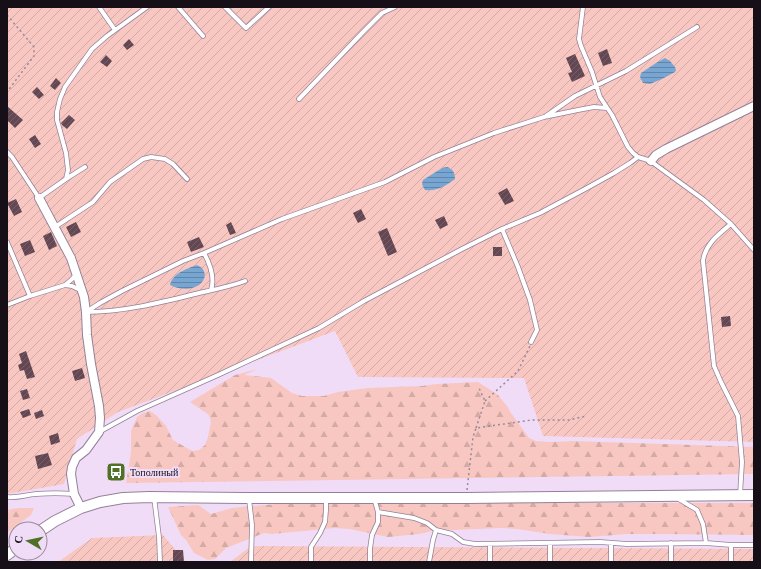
<svg xmlns="http://www.w3.org/2000/svg" width="761" height="569" viewBox="0 0 761 569" font-family="Georgia,serif">
<style>
.forest{fill:url(#forest-firs)}
.garden{fill:url(#garden-furrows)}
.water{fill:url(#water-rules)}
.building{fill:url(#building-hatch)}
.lines{fill:none;stroke-linecap:round;stroke-linejoin:round}
.service-casing{stroke:#948199;stroke-width:5.5}
.minor-casing{stroke:#948199;stroke-width:10}
.tertiary-casing{stroke:#948199;stroke-width:12}
.path{stroke:#97889c;stroke-width:1.5;stroke-dasharray:2 3;stroke-linecap:butt}
.service{stroke:#fff;stroke-width:4}
.minor{stroke:#fff;stroke-width:8}
.tertiary{stroke:#fff;stroke-width:10}
.labels{text-anchor:middle;stroke-width:4;stroke-linejoin:round;paint-order:stroke}
.poi-label{font-size:10px;fill:#160f18;stroke:#f1dcf7;text-anchor:start}
</style>
<defs>
<pattern id="forest-firs" width="22" height="20" patternUnits="userSpaceOnUse"><rect width="22" height="20" fill="#f8c7c1"/><path d="M5 1l3.5 6h-7zM16 11l3.5 6h-7z" fill="#d4aaa5"/></pattern>
<pattern id="garden-furrows" width="10" height="10" patternUnits="userSpaceOnUse"><rect width="10" height="10" fill="#f8c7c1"/><path d="M-1 1l2-2M0 10L10 0M9 11l2-2" fill="none" stroke="#d4aaa5"/></pattern>
<pattern id="water-rules" width="6" height="5" patternUnits="userSpaceOnUse"><rect width="6" height="5" fill="#78a6d3"/><path d="M0 2.5h6" fill="none" stroke="#6186aa"/></pattern>
<pattern id="building-hatch" width="6" height="6" patternUnits="userSpaceOnUse"><rect width="6" height="6" fill="#634853"/><path d="M-1 1l2-2M0 6l6-6M5 7l2-2" fill="none" stroke="#745e68"/></pattern>
</defs>
<rect width="100%" height="100%" fill="#f1dcf7"/>
<path class="forest" d="M258 369 244 375 271 378 292 393 302 396H324L338 392 368 388 422 386 437 384 478 382 497 394 507 406 511 413 529 438 536 441 551 442 573 441 754 447V474L126 483 131 452V431L137 417 143 413 150 411 156 415 166 426 173 440 192 451 199 450 205 445 208 437 211 422 209 415 190 402 235 375Z
M288 503H754V535L665 534H627L589 537 550 534 517 529 500 528 432 531 419 534 388 537 350 529 335 528 272 534 264 533 226 548 215 559 208 560 194 553 186 540 181 535 168 507 198 505 211 514 232 508Z
M18 508H34L31 515 7 533V510Z"/>
<path class="garden" d="M7 7H754V442L543 436 524 378 358 377 335 331 118 412 77 439 64 484 7 494Z
M163 535 186 562H58L92 538Z
M251 546 754 549V562H230Z"/>
<path class="water" d="M665 58 670 61 675 67 676 70 675 72 662 79 650 84 643 83 640 77 641 73 656 63Z
M447 167C453 169 455 173 455 179 447 185 436 192 425 190 423 187 421 184 423 180L442 168Z
M197 265C209 270 206 283 195 287 188 290 177 289 170 285 173 273 186 269 197 265Z"/>
<path class="building" d="M129 39 134 45 127 50 123 45Z
M607 49 612 63 603 66 598 53Z
M575 54 585 76 572 82 568 73 572 72 566 58Z
M106 55 112 61 107 67 100 62Z
M56 78 61 83 55 90 50 86Z
M37 87 44 95 39 99 32 92Z
M7 106 23 120 15 128 7 120Z
M69 115 75 120 67 129 62 125 61 123Z
M35 135 41 144 35 148 29 139Z
M507 188 514 201 505 205 498 193Z
M16 199 22 212 14 216 7 203Z
M361 209 366 219 358 223 353 213Z
M444 216 448 225 440 229 435 220Z
M76 222 81 232 71 237 66 227Z
M231 222 236 233 230 235 226 225Z
M387 228 397 252 388 256 378 232Z
M51 232 57 246 49 250 43 236Z
M199 237 204 247 191 252 187 242Z
M30 240 35 252 25 256 20 244Z
M493 247H502V256H493Z
M730 316 731 326 722 327 721 317Z
M26 351 35 377 27 379 24 370 20 371 18 365 22 363 19 354Z
M82 368 85 378 75 381 72 371Z
M27 389 30 398 23 400 20 391Z
M29 409 31 415 23 418 20 412Z
M42 410 44 416 36 419 34 413Z
M58 433 60 442 51 445 49 436Z
M48 453 52 465 38 469 35 456Z
M173 550H183L184 562H173Z"/>
<g class="lines">
<g class="service-casing">
<path id="service" d="M99 7 115 30
M178 7 203 36
M225 7 246 28 269 7
M583 7 579 39 581 46 592 72 600 97 612 115 628 147 633 153 638 157 651 161 656 165 704 200 731 224 754 250
M299 99 363 32 382 13 395 7
M546 116 575 96 626 71 697 27
M7 152 12 157 39 198 66 179 68 170 66 153 57 120V112L60 99 65 87 92 49 107 36 147 7
M66 179 85 167
M731 224C719 234 705 244 703 261L714 366 721 382 738 416 742 462 740 495
M55 227 93 202 110 182 143 159 151 157 165 159 173 164 187 179
M502 229 518 267 530 300 537 330 531 342
M7 242 30 296
M204 253C210 264 215 278 211 290
M245 281C229 287 212 290 195 294 159 303 123 312 86 312L100 303 122 291 183 261 204 253 282 219 385 182 434 157 494 133 544 117 578 110 594 107 607 108
M65 285 71 280 76 275
M7 305 30 296 65 285 72 286 82 291
M99 432 137 411 218 375 319 328 364 301 462 249 502 229 540 213 587 188 614 173 630 163 638 157
M7 497C19 498 24 495 36 494 49 493 61 493 74 494
M154 497 159 537 160 562
M677 498 697 510 703 524 706 543
M249 499 252 525 251 562
M378 512 414 518 427 523 436 530 452 534 463 542 475 544 600 542 627 544 706 543 731 545H754
M550 543V562
M490 544V562
M731 545V562
M311 562V547L320 533 325 522 326 510V498
M370 562V549L372 535 378 522V512L374 498
M429 562 433 540 436 530
M611 562V543
M671 562V543"/>
</g>
<g class="minor-casing">
<path id="minor" d="M651 161 656 155 666 149 754 106
M39 198 71 258 84 297 86 312 87 335 91 364 99 406 100 418 99 432 86 450 76 458 72 467 71 474 74 494 81 508"/>
</g>
<g class="tertiary-casing">
<path id="tertiary" d="M40 531 55 521 81 508 100 502 123 498 149 497 244 498H466L754 495
M7 555 16 548"/>
</g>
<path class="path" d="M7 15 34 47V56L7 92
M485 401 518 371 530 346
M476 428 485 401 478 386
M467 490 473 437 476 428 532 420H569L586 416"/>
<use href="#service" class="service"/>
<use href="#minor" class="minor"/>
<use href="#tertiary" class="tertiary"/>
</g>
<defs>
<g id="bus-square" transform="scale(1)"><rect x="-9" y="-9" width="18" height="18" rx="4" fill="#507027" stroke="#f1dcf7"/><path d="M-5-6H5V4H4V6H2V4H-2V6H-4V4H-5ZM-3.5-4V0h7V-4ZM-3.5 1.2v1.5H-2V1.2ZM2 1.2v1.5H3.5V1.2Z" fill="#fff"/></g>
</defs>
<g fill-rule="evenodd">
<use href="#bus-square" x="116" y="472"/>
</g>
<g class="labels">
<g class="poi-label">
<text x="130" y="476">Тополиный</text>
</g>
</g>
<rect width="761" height="569" fill="none" stroke="#160f18" stroke-width="16"/>
<g transform="translate(28 541) rotate(279)"><circle r="19" fill="#f1dcf7" stroke="#998a9e"/>
<path d="M0-3L7 15L0 10L-7 15Z" fill="#507027"/>
<text y="-6" font-size="11" font-weight="bold" text-anchor="middle" fill="#160f18">С</text>
</g>
</svg>
